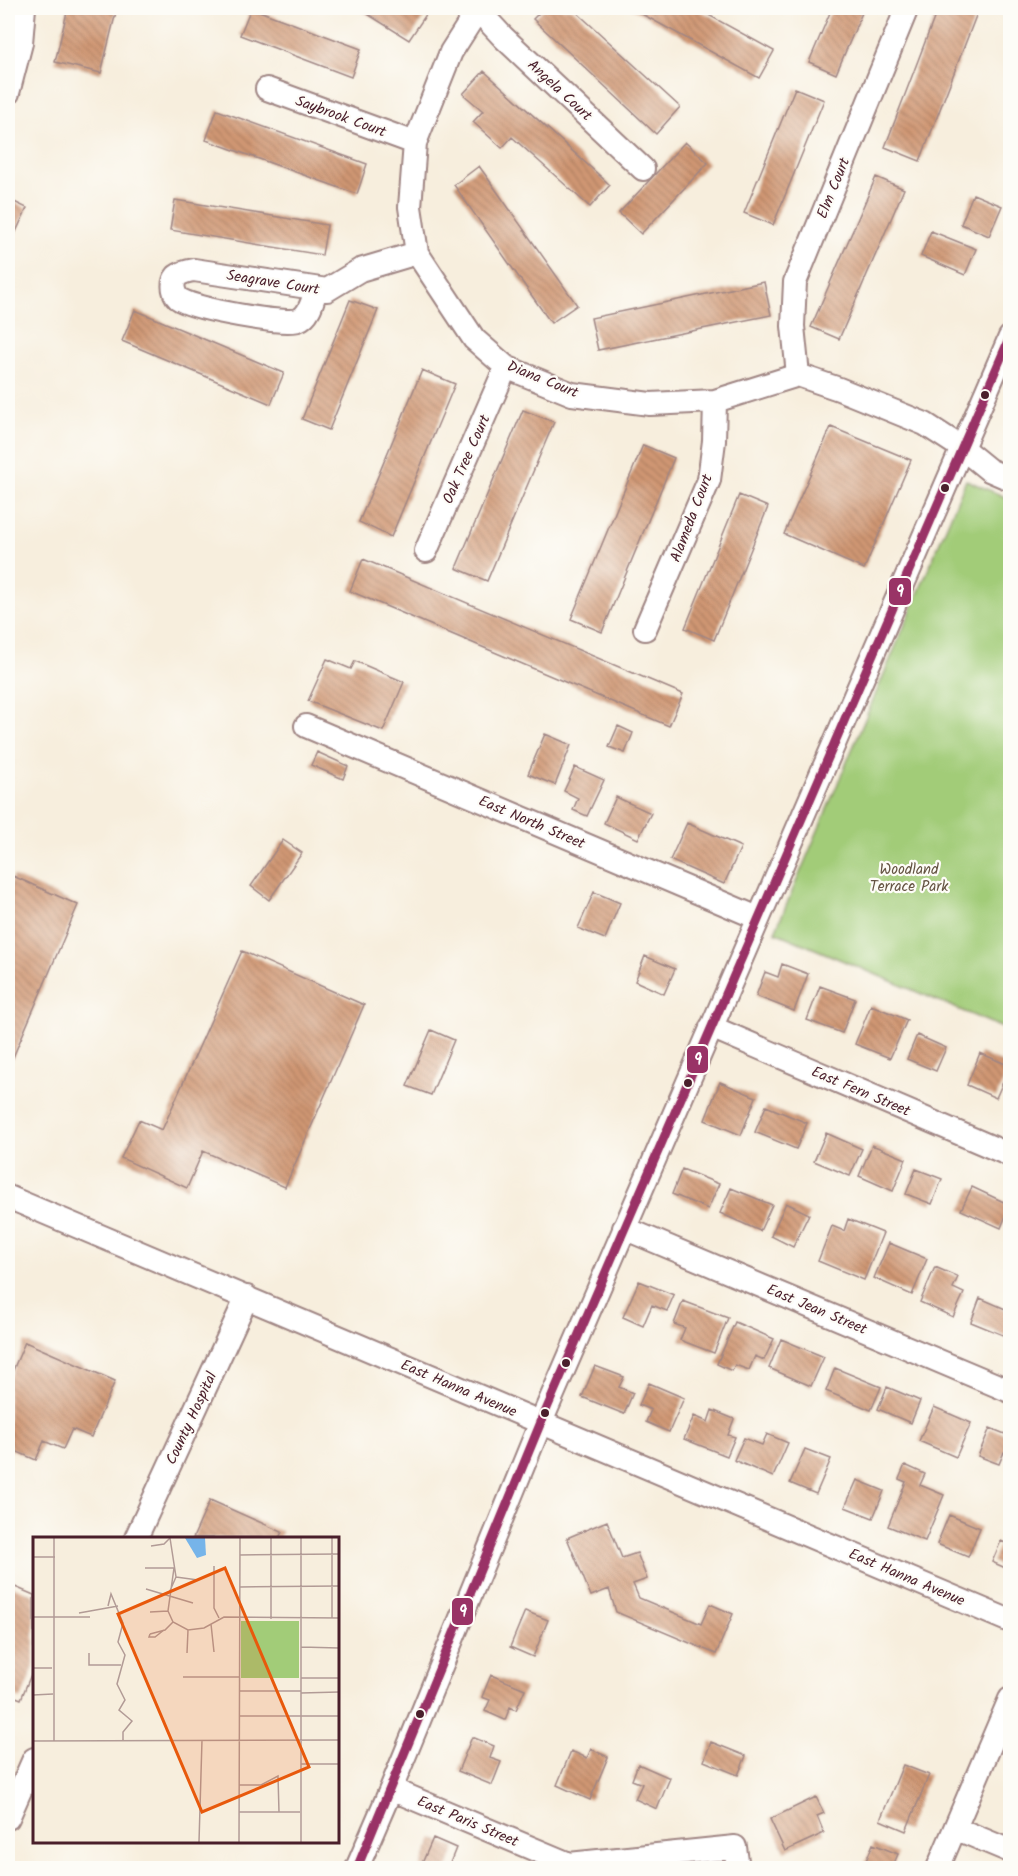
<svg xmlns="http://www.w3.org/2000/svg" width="1018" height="1876" viewBox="0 0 1018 1876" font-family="Kalam,sans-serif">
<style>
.green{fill:#a2cc78;stroke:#767652;stroke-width:1.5}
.building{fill:url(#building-back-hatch)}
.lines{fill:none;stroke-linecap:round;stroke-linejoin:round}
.minor-casing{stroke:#a08684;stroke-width:26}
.minor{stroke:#fff;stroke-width:22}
.bus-1-casing{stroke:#fdfcf7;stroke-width:14}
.bus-1{stroke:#936;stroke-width:9}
.bus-dot{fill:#4a1f2b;stroke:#fdfcf7;stroke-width:2}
.labels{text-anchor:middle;stroke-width:4.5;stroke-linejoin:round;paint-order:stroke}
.street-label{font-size:15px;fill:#4a1f2b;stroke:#fdfcf7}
.park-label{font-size:15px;fill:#645342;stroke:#fdfcf7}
.inset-road{fill:none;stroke:#b29b96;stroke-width:1.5}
.view{fill:#e8590c;fill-opacity:0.15;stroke:#e8590c;stroke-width:3}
.inset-edge{fill:none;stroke:#4a1f2b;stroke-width:3}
.line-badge{stroke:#fdfcf7;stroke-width:2}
.badge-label{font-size:16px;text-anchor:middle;font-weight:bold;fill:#fff}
</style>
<defs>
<pattern id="building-back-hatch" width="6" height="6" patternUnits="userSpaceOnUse" patternTransform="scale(1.5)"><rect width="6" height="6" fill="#d09773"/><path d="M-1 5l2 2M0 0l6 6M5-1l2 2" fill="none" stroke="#ab7b5f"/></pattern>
</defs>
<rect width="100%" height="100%" fill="#fdfcf7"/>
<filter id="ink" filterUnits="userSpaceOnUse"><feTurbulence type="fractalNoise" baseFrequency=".0167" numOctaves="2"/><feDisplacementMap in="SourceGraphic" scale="12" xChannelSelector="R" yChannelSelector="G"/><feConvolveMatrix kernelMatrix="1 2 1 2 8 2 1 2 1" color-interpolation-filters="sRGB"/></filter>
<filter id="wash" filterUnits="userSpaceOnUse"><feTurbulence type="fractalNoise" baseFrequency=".008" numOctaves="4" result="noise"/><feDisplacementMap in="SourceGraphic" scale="24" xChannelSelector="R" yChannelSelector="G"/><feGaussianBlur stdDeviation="1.35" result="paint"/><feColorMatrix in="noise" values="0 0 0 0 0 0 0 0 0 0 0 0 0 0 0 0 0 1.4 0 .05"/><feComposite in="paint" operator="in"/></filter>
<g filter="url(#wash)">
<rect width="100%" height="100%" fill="#f7eedd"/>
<path class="green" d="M966 480 1010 499V1031L775 932Z"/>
<g id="blocks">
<path class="building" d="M68 8H117L101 73 55 62Z
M251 8 361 49 351 77 240 35Z
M358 8H418L427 13 409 40Z
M544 8H572L680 107 656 134 533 19Z
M631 8H696L774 51 759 78Z
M832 8H864L836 74 809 62Z
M938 8H979L920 161 885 147Z
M484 71 610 185 590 207 512 137 502 148 473 122 483 111 463 94Z
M795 88 824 100 773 225 744 213Z
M217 110 367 164 357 194 206 140Z
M685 142 708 163 641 234 619 213Z
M479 166 577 305 551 323 454 185Z
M876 177 904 189 839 339 811 327Z
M973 194 1002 206 989 236 961 224Z
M8 199 27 208 8 249Z
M175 200 327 225 322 255 170 230Z
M931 231 976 249 965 275 921 256Z
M764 282 771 315 598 350 591 318Z
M350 300 378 310 329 430 302 419Z
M135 310 284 373 271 404 122 341Z
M422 370 455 384 391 537 359 522Z
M523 410 554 422 487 581 456 568Z
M831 427 911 460 864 569 784 534Z
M643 445 674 458 602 632 571 619Z
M739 495 768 507 714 640 685 628Z
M363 559 683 694 669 726 350 591Z
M327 659 351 669 355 661 404 682 383 731 308 701Z
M618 726 633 733 625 753 609 747Z
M545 734 571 745 555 785 528 774Z
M317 752 348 766 343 779 311 765Z
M575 767 604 780 587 816 573 810 578 798 564 791Z
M616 797 651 813 638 839 604 823Z
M687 823 741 847 724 884 670 860Z
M283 840 302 853 269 900 251 886Z
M13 876 78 905 8 1069V890Z
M594 892 620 903 605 939 578 928Z
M242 951 364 1005 285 1187 203 1151 187 1188 121 1158 139 1120 162 1130Z
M645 956 675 969 664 994 635 981Z
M782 964 808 974 794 1011 756 996 765 972 778 977Z
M820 986 855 999 842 1033 807 1020Z
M871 1005 907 1020 890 1058 855 1044Z
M431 1030 454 1040 431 1095 407 1086Z
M917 1035 946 1048 936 1071 907 1059Z
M980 1053 1010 1066 996 1098 967 1085Z
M720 1082 756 1097 741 1135 705 1120Z
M766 1106 807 1123 796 1149 755 1132Z
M826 1133 862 1149 850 1176 814 1161Z
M872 1145 906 1159 893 1191 859 1176Z
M682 1169 719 1184 708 1209 672 1194Z
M916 1169 942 1179 932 1204 906 1194Z
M972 1187 1010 1205 1001 1228 961 1210Z
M731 1188 772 1205 760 1231 720 1213Z
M786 1203 809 1214 793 1247 771 1236Z
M848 1219 883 1233 864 1280 818 1261 832 1226 844 1231Z
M889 1243 927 1259 912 1295 874 1278Z
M935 1267 958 1277 953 1288 964 1293 953 1317 920 1302Z
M639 1281 674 1295 667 1311 652 1305 643 1326 623 1317Z
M980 1298 1010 1311V1338L971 1322Z
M683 1301 728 1318 714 1353 680 1340 685 1328 674 1324Z
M735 1322 774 1339 764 1360 755 1356 749 1370 735 1365 732 1371 717 1364Z
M781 1339 824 1357 811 1386 769 1368Z
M25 1342 115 1381 91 1437 72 1429 63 1449 44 1441 36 1460 11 1449 8 1457V1382Z
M595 1366 624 1377 619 1387 633 1393 624 1414 582 1397Z
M835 1368 881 1387 871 1410 826 1391Z
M649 1383 684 1398 669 1432 646 1422 651 1410 639 1405Z
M887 1387 920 1401 911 1423 878 1409Z
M934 1407 971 1423 956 1457 919 1441Z
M712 1410 734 1419 728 1435 735 1437 727 1456 684 1439 694 1416 708 1422Z
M990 1428 1010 1436V1455L1004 1452 999 1464 978 1456Z
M767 1434 788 1443 773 1477 734 1460 744 1438 762 1445Z
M805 1449 831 1459 816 1494 790 1483Z
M905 1465 925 1474 920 1485 944 1495 925 1541 888 1526 906 1482 899 1479Z
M857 1480 884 1491 873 1518 845 1507Z
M210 1500 282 1532 279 1538H193Z
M949 1515 980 1528 968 1557 937 1544Z
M607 1521 622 1558 637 1553 647 1579 633 1584 639 1598 701 1624 710 1604 733 1614 716 1654 616 1612 609 1589 591 1596 567 1538Z
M1001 1541 1010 1545V1570L992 1562Z
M8 1584 34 1595V1667L21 1699 8 1694Z
M525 1611 548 1620 533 1657 510 1647Z
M491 1675 525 1689 516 1710 510 1707 505 1720 485 1711 490 1700 482 1697Z
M472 1737 494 1746 490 1758 501 1762 492 1785 458 1771Z
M711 1742 746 1756 738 1775 704 1761Z
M591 1749 608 1757 590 1800 557 1785 571 1751 587 1758Z
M638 1764 670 1778 657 1809 635 1799 642 1784 632 1780Z
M903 1765 929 1775 906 1831 880 1820Z
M816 1797 824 1813 817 1816 824 1833 785 1851 770 1819Z
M433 1838 456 1848 448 1868H420Z
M873 1844 898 1854 892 1868H863Z"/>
</g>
</g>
<g filter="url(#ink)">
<use href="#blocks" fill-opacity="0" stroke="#a08684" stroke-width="1.5"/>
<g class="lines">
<g class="minor-casing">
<path id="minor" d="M476 8 503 37 643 169
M479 8 451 52 415 143 410 207 417 253 474 339 506 367 572 394 650 404 715 401 798 375 839 389 925 424 962 448 989 470 1010 479
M267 89 415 143
M8 93 21 43 24 8
M316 289C313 299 310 316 298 320 282 325 197 309 181 300 173 296 171 283 177 276 182 272 188 271 194 270L327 290 360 270 417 253
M798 375 793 326 795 282 907 8
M426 551 506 367
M645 629 709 480 714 441 715 401
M306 726 758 918
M711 1027 1010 1155
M8 1197 1010 1621
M624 1228 1010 1391
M136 1538 247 1297
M391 1789 569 1864 735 1847 738 1868
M8 1818 34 1759
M955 1828 1010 1851
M357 1868 391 1789 541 1422 1010 337
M938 1868 1010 1699"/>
</g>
<use href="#minor" class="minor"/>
<g class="bus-1-casing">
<path id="bus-1" d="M357 1868 541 1422 1010 337"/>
</g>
<use href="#bus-1" class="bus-1"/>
</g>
</g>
<g class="bus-dot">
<circle cx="985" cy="395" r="5"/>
<circle cx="945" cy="488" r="5"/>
<circle cx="688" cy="1083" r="5"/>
<circle cx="566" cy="1363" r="5"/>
<circle cx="545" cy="1413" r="5"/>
<circle cx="420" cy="1714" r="5"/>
</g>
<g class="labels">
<g class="street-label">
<text transform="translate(560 90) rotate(43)" y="5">Angela Court</text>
<text transform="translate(341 116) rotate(20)" y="5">Saybrook Court</text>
<text transform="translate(833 188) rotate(-68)" y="5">Elm Court</text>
<text transform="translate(273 282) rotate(9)" y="5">Seagrave Court</text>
<text transform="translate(543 379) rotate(22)" y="5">Diana Court</text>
<text transform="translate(466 459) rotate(-66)" y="5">Oak Tree Court</text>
<text transform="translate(691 518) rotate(-69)" y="5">Alameda Court</text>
<text transform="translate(532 822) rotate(23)" y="5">East North Street</text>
<text transform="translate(861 1091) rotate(23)" y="5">East Fern Street</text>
<text transform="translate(817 1309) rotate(23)" y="5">East Jean Street</text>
<text transform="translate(459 1388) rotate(23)" y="5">East Hanna Avenue</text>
<text transform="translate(191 1418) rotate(-65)" y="5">County Hospital</text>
<text transform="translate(907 1577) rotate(23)" y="5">East Hanna Avenue</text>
<text transform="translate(468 1821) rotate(23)" y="5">East Paris Street</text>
</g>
<g class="park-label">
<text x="909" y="874">Woodland<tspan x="909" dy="17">Terrace Park</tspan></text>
</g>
</g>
<g transform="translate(33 1537)">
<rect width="306" height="306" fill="#f7eedd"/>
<path d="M208 84H266V141H208Z" fill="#a2cc78"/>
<path d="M152 1H172L173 18 164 21Z" fill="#76b4e9"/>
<path class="inset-road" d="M238 1V82M118 9 131 7 137 1M207 18 306 17M0 20H22M181 29V71L186 81M112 31H141M141 31 135 74 140 85 155 93 171 91 191 80 306 81M143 40 165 43M207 50 306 49M113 52 160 66M136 56 143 40 137 1M75 69 78 57 90 86 85 105 92 118 84 147 92 163 86 173 99 184 90 195V203M117 75 135 74M46 76 85 69M0 80H57M299 81V1M178 87 181 115M117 97 132 93 140 85M117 97 116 100H122L131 93M268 110 306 111M56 116V128H88M154 116 155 93M0 131H19M150 140H206M268 141H306M206 154H268M268 156 306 155M0 158 20 157M206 179H306M0 204 306 203M21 204V1M268 227H306M206 248H228L245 239 246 275M206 275H267M166 305 169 203M206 305 207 1M268 305V1"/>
<path class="view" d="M192 31 276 230 169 275 85 77Z"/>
<rect width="306" height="306" class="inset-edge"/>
</g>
<g class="line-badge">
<rect x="888" y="577" width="24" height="29" rx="6" fill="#936"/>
<rect x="686" y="1045" width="23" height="29" rx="6" fill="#936"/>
<rect x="451" y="1597" width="23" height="29" rx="6" fill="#936"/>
</g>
<g class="badge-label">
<text x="900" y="597">9</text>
<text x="698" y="1065">9</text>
<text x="463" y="1617">9</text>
</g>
<rect width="1018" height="1876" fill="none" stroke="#fdfcf7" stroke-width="30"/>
</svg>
